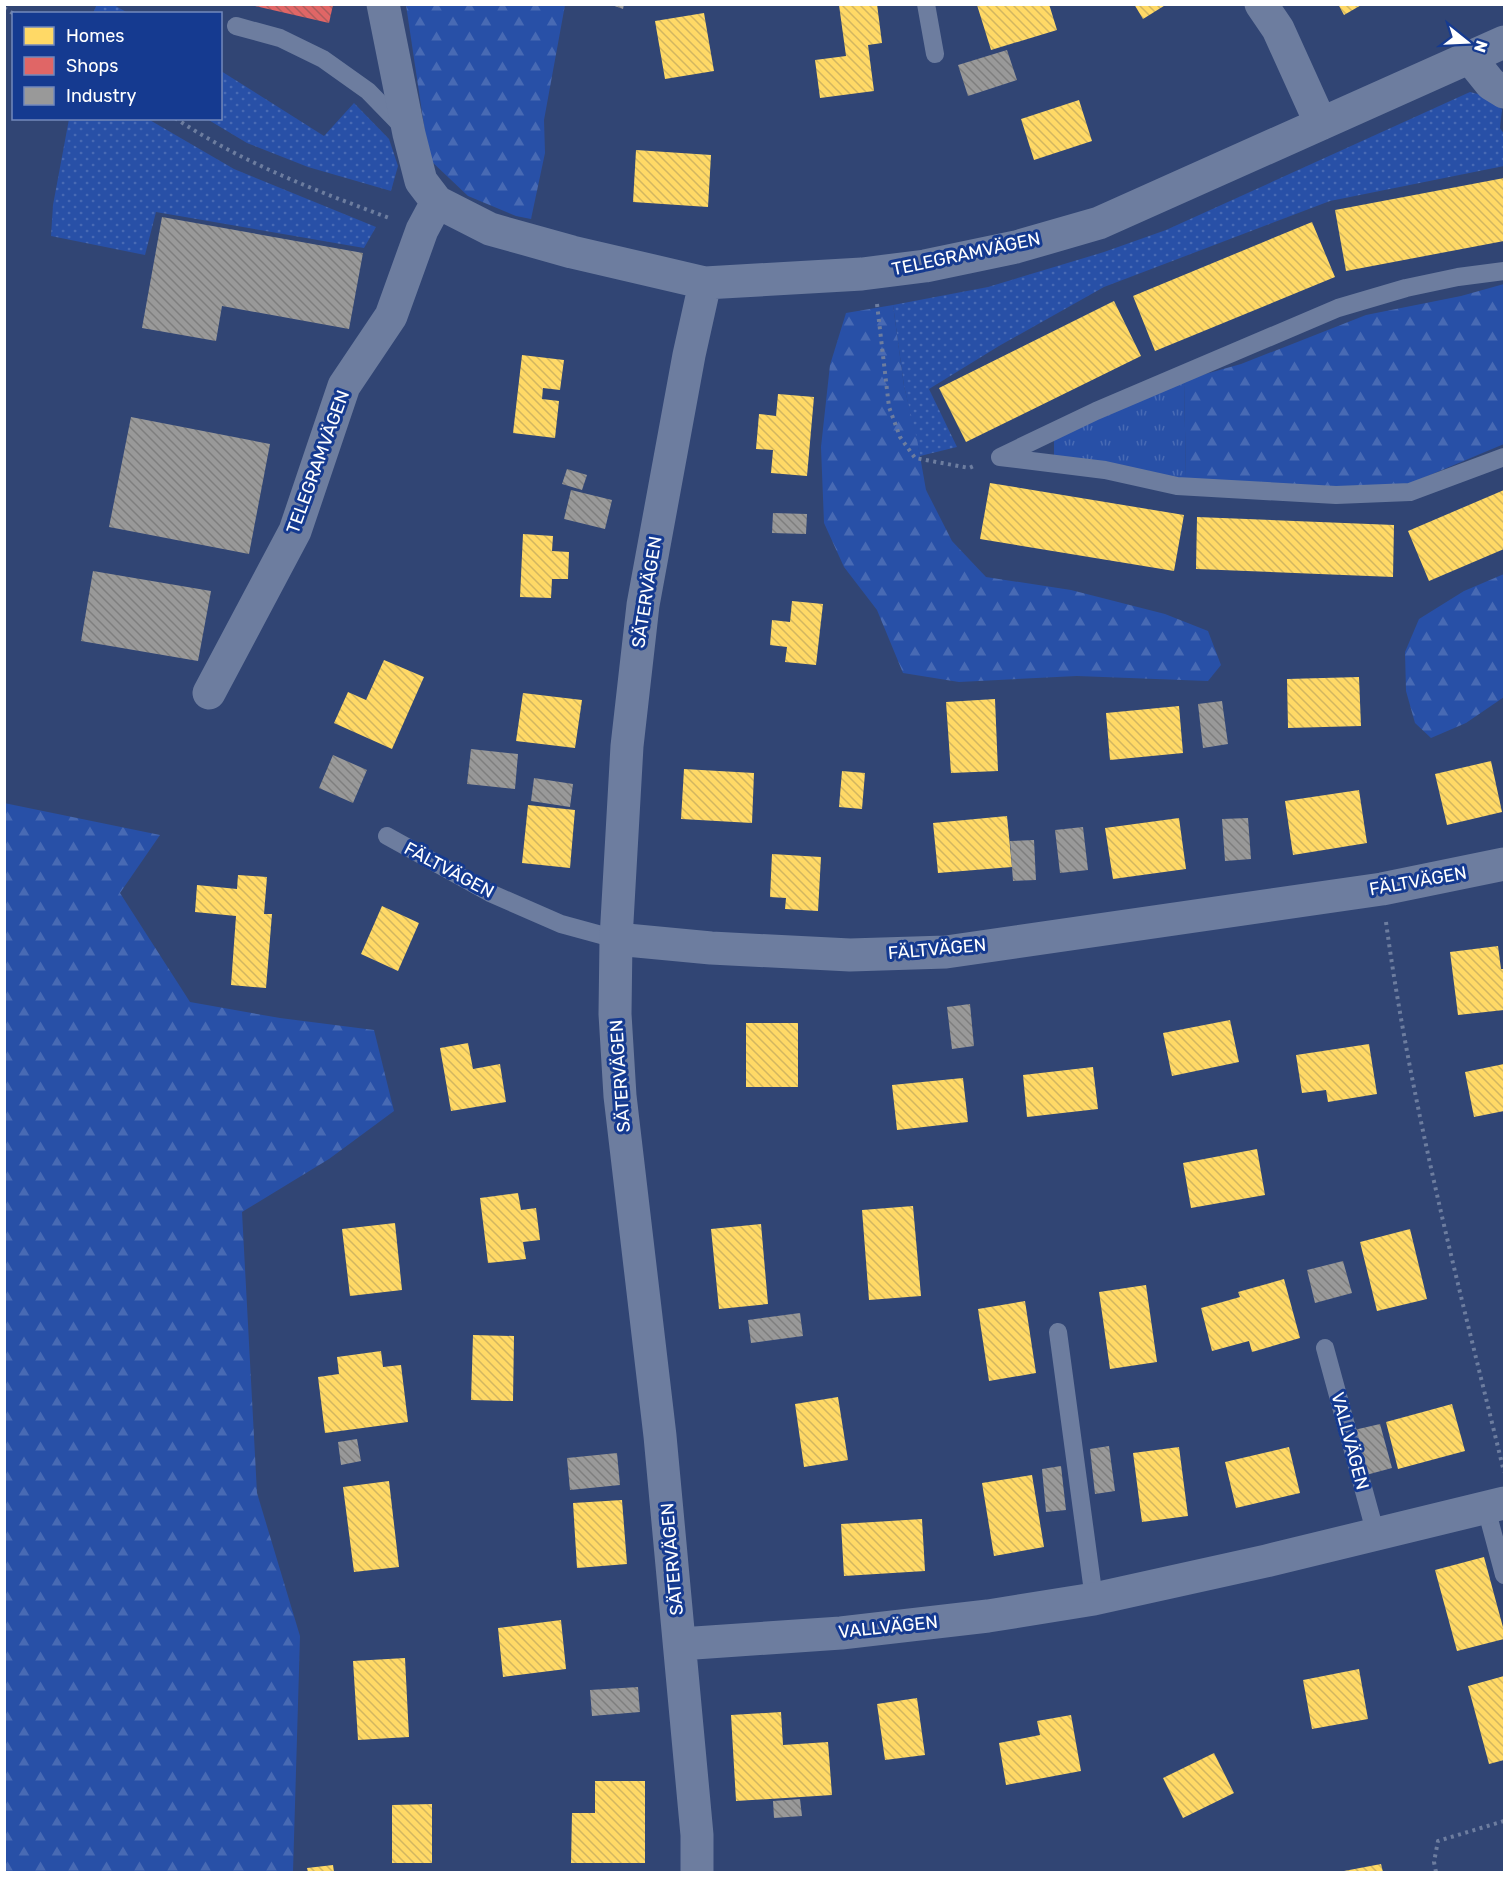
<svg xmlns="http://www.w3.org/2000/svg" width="1509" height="1877" viewBox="0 0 1509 1877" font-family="Rubik,sans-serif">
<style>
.grass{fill:url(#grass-dots)}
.forest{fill:url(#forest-firs)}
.park{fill:url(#park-tufts)}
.homes{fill:url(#homes-back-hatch)}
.shops{fill:url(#shops-back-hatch)}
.industry{fill:url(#industry-back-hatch)}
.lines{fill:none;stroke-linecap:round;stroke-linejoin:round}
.path{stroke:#6d7d9f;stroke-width:4;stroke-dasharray:3 4.5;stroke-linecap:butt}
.lane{stroke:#6d7d9f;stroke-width:18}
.street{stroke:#6d7d9f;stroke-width:33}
.labels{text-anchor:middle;stroke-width:6;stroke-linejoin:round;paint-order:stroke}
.street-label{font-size:18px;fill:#fff;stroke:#153a90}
</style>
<defs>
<pattern id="grass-dots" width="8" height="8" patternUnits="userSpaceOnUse" patternTransform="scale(1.5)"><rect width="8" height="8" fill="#2850a7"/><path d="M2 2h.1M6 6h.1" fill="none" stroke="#486ab4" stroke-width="1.8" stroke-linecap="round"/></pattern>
<pattern id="forest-firs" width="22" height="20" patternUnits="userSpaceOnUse" patternTransform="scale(1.5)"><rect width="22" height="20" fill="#2850a7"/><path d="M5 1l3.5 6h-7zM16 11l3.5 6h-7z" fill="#486ab4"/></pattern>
<pattern id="park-tufts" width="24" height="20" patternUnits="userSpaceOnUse" patternTransform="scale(1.5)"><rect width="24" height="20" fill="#2850a7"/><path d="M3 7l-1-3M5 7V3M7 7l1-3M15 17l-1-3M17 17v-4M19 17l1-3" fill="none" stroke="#486ab4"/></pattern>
<pattern id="homes-back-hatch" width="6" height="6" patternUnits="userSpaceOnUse" patternTransform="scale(1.5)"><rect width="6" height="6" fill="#ffd966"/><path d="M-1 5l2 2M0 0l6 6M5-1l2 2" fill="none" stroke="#d2b660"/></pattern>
<pattern id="shops-back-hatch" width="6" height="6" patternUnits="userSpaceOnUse" patternTransform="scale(1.5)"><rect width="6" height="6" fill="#e06666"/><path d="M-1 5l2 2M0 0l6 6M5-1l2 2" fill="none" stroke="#ac5d5d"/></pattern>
<pattern id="industry-back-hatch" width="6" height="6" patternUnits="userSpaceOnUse" patternTransform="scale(1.5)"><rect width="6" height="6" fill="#999"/><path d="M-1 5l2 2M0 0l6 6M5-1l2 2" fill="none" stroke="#7e7e7e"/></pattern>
</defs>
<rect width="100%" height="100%" fill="#314574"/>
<path class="grass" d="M97 4 114 5 128 13H93Z
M221 71 324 136 354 103 389 139 398 166 391 191 308 167 247 143 207 119 220 118Z
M1470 92 1497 99 1502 110 1500 128 1504 134V166L1330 201 1104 287 999 346 929 389 957 447 920 456 904 386 893 305 988 287 1104 252 1166 230Z
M69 119H148L234 169 376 227 364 248 156 212 145 255 51 236 53 205Z"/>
<path class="forest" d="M406 5H565L544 120 545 153 531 219 516 216 468 196 429 159Z
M1504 284V444L1399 488 1381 489 1186 479 1184 380 1241 364 1366 315 1461 296Z
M893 305 904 386 917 439 926 490 952 541 986 577 1071 590 1165 614 1208 631 1221 665 1208 681 1077 676 959 682 903 673 877 610 844 567 824 523 821 447 830 365 846 313Z
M1504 574V697L1466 723 1431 738 1415 723 1406 691 1405 652 1419 619 1464 591Z
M4 803 160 835 120 893 190 1002 280 1018 374 1030 394 1111 329 1159 242 1212 257 1493 300 1636 293 1872H5Z"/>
<path class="park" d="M1184 380 1186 479 1054 459V438Z"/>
<path class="homes" d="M877 4 882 43 868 45 874 91 820 98 815 60 846 56 839 5Z
M979 4H1049L1057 30 991 50 977 5Z
M1134 4H1167L1143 19Z
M1338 4H1363L1344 15Z
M704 13 714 71 665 79 655 21Z
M1079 100 1092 141 1034 160 1021 119Z
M636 150 711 155 708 207 633 202Z
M1504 178V241L1346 271 1335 210Z
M1312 222 1335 277 1155 351 1133 296Z
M1114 301 1141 356 966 442 939 388Z
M522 355 564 360 560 390 543 388 542 399 559 401 555 438 513 433Z
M778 394 814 397 807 476 771 473 773 450 756 449 759 414 776 416Z
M990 483 1184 515 1174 571 980 539Z
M1504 490V549L1429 581 1408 531Z
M1197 517 1394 525 1393 577 1196 569Z
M523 534 553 536 552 551 569 552 568 579H552L551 598 520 597Z
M792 601 823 604 816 665 785 662 787 647 770 645 772 620 790 622Z
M384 660 424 677 392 749 334 723 348 692 366 700Z
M1359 677 1361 726 1288 728 1287 679Z
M523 693 582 700 575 748 516 741Z
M995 699 998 771 951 773 946 702Z
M1179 706 1183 753 1110 760 1106 713Z
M1491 761 1502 812 1447 825 1435 774Z
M684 769 754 773 752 823 681 819Z
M842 771 865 773 862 809 839 807Z
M1359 790 1367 843 1293 855 1285 801Z
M528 805 575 810 570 868 522 863Z
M1007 816 1012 867 938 873 933 823Z
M1179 818 1186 869 1113 879 1105 828Z
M772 854 821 857 818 911 785 909 786 898 770 897Z
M238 875 267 877 264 914H272L266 988 231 985 236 916 195 912 197 885 237 889Z
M382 906 419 923 398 971 361 954Z
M1498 946 1501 969H1504V1010L1458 1015 1450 952Z
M1230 1020 1239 1062 1172 1076 1163 1033Z
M746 1023H798V1087H746Z
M468 1043 473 1069 500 1064 506 1102 451 1111 440 1048Z
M1369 1044 1377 1094 1328 1102 1326 1090 1302 1093 1296 1055Z
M1504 1064V1111L1474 1117 1465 1072Z
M1093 1067 1098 1109 1027 1117 1023 1075Z
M963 1078 968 1122 897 1130 892 1085Z
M1257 1149 1265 1195 1191 1208 1183 1163Z
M518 1193 521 1210 536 1208 540 1240 523 1242 526 1259 488 1263 480 1198Z
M913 1206 921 1296 869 1300 862 1210Z
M395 1223 402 1290 350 1296 342 1229Z
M761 1224 768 1304 719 1309 711 1229Z
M1410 1229 1427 1299 1377 1311 1360 1242Z
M1284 1279 1300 1338 1252 1352 1249 1341 1212 1351 1201 1308 1240 1297 1238 1292Z
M1146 1285 1157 1362 1110 1369 1099 1292Z
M1025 1301 1036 1373 989 1381 978 1309Z
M473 1335 514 1336 513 1401 471 1400Z
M381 1351 383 1367 401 1365 408 1422 325 1433 318 1377 339 1374 337 1357Z
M838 1397 848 1460 804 1467 795 1404Z
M1452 1404 1465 1451 1398 1469 1386 1422Z
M1179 1447 1188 1516 1142 1522 1133 1453Z
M1289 1447 1300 1493 1236 1508 1225 1462Z
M1032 1475 1044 1547 994 1556 982 1483Z
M389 1481 399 1567 354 1572 343 1487Z
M622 1500 627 1564 577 1568 573 1503Z
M922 1519 925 1571 844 1576 841 1524Z
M1484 1557 1504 1631V1639L1457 1651 1435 1570Z
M561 1620 566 1669 503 1677 498 1628Z
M405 1658 409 1737 358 1740 353 1661Z
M1359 1669 1368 1719 1312 1729 1303 1680Z
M1504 1676V1760L1489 1764 1468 1686Z
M917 1698 925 1755 885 1760 877 1704Z
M781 1712 783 1745 828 1742 832 1795 736 1801 731 1715Z
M1071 1715 1081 1771 1006 1785 999 1743 1040 1735 1037 1721Z
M1214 1753 1234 1793 1183 1818 1163 1778Z
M595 1781H645V1863H571L572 1813H595Z
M432 1804V1863H392V1805Z
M1381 1864 1383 1872H1344V1871Z
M333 1865 334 1872H308L307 1868Z"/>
<path class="shops" d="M251 5H333L329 23Z"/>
<path class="industry" d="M609 4H624L623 9Z
M1007 50 1017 80 968 96 958 65Z
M162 217 363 253 349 329 222 306 216 341 142 328Z
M131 417 270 444 249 554 109 527Z
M567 469 587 475 582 490 562 484Z
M571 490 612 500 605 529 564 519Z
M773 513 807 514 806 534 772 533Z
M93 571 211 591 198 661 81 641Z
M1222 701 1228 744 1203 748 1198 704Z
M471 749 518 754 515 789 467 784Z
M333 755 367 770 353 803 319 788Z
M534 778 573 784 570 807 531 801Z
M1248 818 1251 859 1225 861 1222 819Z
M1083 827 1088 870 1060 873 1055 830Z
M1034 840 1036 880 1013 881 1010 841Z
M970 1004 974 1046 952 1049 947 1007Z
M1343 1261 1352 1293 1315 1303 1307 1270Z
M800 1313 803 1336 751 1343 748 1320Z
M1380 1424 1392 1468 1366 1475 1354 1430Z
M357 1439 361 1461 341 1465 338 1442Z
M1109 1446 1115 1491 1095 1494 1090 1449Z
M617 1453 620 1485 570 1490 567 1458Z
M1061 1466 1066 1510 1046 1512 1042 1469Z
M638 1687 640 1712 592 1716 590 1690Z
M800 1799 802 1816 774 1818 773 1801Z"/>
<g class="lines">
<path class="path" d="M4 8 14 14
M175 118C242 163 317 191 392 219
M877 304 889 407 900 437 915 458 969 468 976 465
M1386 922C1411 1108 1460 1290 1504 1472
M1436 1872 1434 1862 1438 1841 1504 1821"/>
<path class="lane" d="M926 4 935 54
M236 26 280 38 323 59 368 91 404 128
M1504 271 1458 277 1406 288 1338 308 1096 411 1000 457 1105 470 1177 486 1336 495 1410 492 1504 457
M387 836 490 893 561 924 616 939
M1058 1332 1094 1599
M1325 1348 1376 1535
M1486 1508 1504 1575"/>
<path class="street" d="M1261 4 1278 29 1321 124
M1470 58 1491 84 1504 92
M437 202 490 229 572 252 705 283 862 274 925 266 1016 247 1099 223 1504 42
M209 693 295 531 344 386 391 316 422 230 437 202 421 181 409 134 383 4
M616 939 711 948 850 955 946 952 1382 889 1504 864
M680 1644 841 1633 988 1616 1094 1599 1266 1561 1504 1503
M697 1872V1835L660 1436 620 1096 615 1014 616 939 627 746 643 605 689 355 705 283"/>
</g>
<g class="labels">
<g class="street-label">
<text transform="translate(966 254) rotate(-12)" y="6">TELEGRAMVÄGEN</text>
<text transform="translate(318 462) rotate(-70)" y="6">TELEGRAMVÄGEN</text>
<text transform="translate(647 592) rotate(-81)" y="6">SÄTERVÄGEN</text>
<text transform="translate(449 870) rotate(28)" y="6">FÄLTVÄGEN</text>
<text transform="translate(1418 881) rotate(-10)" y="6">FÄLTVÄGEN</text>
<text transform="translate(937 949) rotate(-5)" y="6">FÄLTVÄGEN</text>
<text transform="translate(620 1076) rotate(-94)" y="6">SÄTERVÄGEN</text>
<text transform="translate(1350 1441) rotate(75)" y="6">VALLVÄGEN</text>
<text transform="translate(672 1559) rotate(-95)" y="6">SÄTERVÄGEN</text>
<text transform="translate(888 1627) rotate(-6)" y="6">VALLVÄGEN</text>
</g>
</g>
<rect width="1509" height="1877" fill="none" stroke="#ffffff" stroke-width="12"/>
<rect x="12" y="12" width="210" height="108" fill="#153a90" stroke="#7389bc" stroke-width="1.5"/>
<rect x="24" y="27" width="30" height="18" fill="#ffd966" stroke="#7389bc" stroke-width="1.5"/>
<text x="66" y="42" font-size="18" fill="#ffffff">Homes</text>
<rect x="24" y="57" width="30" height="18" fill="#e06666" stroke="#7389bc" stroke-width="1.5"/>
<text x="66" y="72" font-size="18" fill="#ffffff">Shops</text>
<rect x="24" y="87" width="30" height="18" fill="#999999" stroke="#7389bc" stroke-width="1.5"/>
<text x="66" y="102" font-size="18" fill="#ffffff">Industry</text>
<g transform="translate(1467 42) rotate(108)" stroke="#153a90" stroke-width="4.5" paint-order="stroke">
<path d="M0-4.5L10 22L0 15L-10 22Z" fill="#ffffff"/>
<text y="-9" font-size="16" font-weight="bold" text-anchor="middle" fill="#ffffff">N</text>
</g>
</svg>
